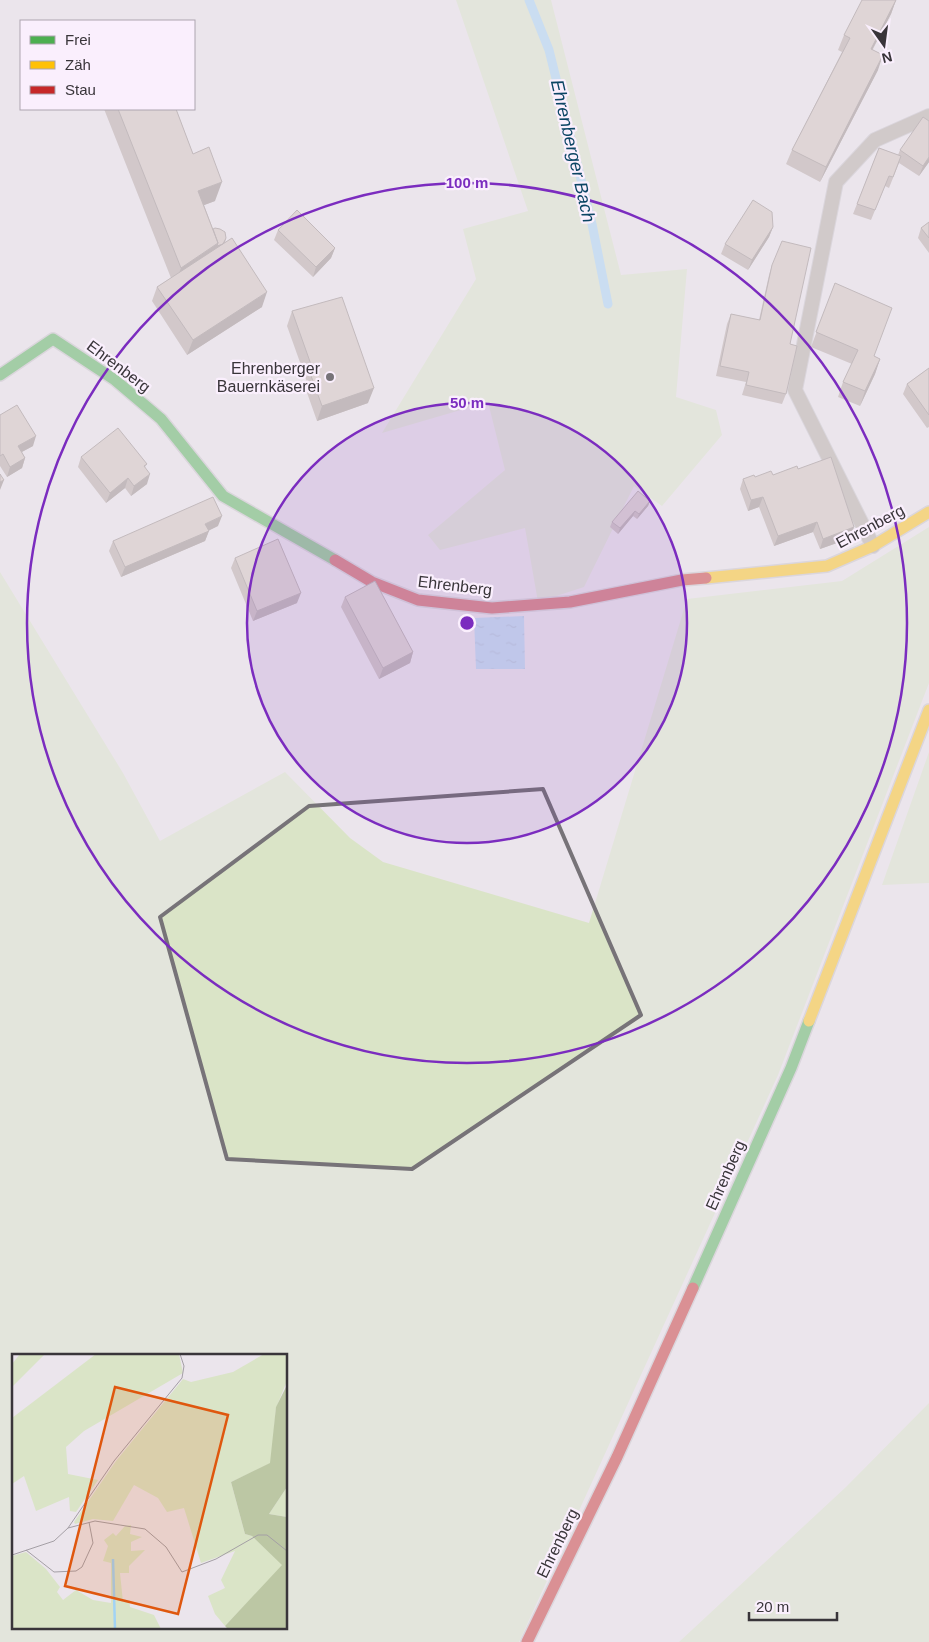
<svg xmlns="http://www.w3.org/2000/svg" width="929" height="1642" viewBox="0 0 929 1642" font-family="Arial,sans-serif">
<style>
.grass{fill:#dae4c7;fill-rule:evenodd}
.water{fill:url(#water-ripples)}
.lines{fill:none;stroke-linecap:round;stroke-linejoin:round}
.stream{stroke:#a2d3f5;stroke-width:9}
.lane-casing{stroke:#c7c3c8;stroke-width:16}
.fast-casing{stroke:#c7c3c8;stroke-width:14}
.slow-casing{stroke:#c7c3c8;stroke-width:14}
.jam-casing{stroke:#c7c3c8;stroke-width:14}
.lane{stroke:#b1a8a1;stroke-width:14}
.fast{stroke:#4caf50;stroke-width:11}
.slow{stroke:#ffc107;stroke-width:11}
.jam{stroke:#c62828;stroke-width:11}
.wall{fill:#b3a5a1}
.shaded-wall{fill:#928683}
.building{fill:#d0c0bb;stroke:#928683}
.marked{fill:none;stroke:#777378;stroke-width:4;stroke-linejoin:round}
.ring{fill:none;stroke:#7b2cbf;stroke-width:2.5}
.poi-dot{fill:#777378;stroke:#faeffd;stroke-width:2}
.labels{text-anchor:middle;stroke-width:4.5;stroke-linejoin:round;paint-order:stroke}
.street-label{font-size:16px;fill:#39353a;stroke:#faeffd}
.poi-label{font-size:16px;fill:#39353a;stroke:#faeffd;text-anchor:end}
.water-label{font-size:18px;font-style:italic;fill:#0b4564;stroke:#faeffd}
.inset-river{fill:none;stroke:#a2d3f5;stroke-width:2.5}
.inset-road{fill:none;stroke:#a49fa5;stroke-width:1}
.view{fill:#df570e;fill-opacity:0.15;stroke:#df570e;stroke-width:2.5}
.inset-edge{fill:none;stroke:#39353a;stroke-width:2.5}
.centre{fill:#7b2cbf;stroke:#faeffd;stroke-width:2.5}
.ring-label{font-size:15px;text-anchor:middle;font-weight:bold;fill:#7b2cbf;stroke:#faeffd;stroke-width:4.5;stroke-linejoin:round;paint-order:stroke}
</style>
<defs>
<pattern id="water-ripples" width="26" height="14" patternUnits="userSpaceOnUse" patternTransform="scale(1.25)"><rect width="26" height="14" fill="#a2d3f5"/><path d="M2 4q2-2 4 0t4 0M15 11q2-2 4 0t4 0" fill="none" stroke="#8cb6d3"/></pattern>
</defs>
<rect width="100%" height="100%" fill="#ebe5ec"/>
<path class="grass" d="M456 0H551L621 275 687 269 676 397 716 410 722 435 662 506 634 486 584 587 538 602 525 528 440 550 428 535 505 470 488 402 382 433 476 279 463 229 528 211Z
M929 527V683L778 1075 519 1642H0V572L123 773 160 841 285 772 350 838 383 862 589 923 687 599 842 581ZM14 1356H286V1628H14Z
M929 752V883L882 885Z
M929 1403V1642H679L846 1487Z"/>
<path class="water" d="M524 616 525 669H476L474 618Z"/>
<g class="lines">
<path class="stream" d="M529 0 549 50 592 224 608 304"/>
<g class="lane-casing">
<path id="lane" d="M873 546 795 390 836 182 875 140 929 116"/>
</g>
<g class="fast-casing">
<path id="fast" d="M0 375 53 339 115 380 161 419 223 496 335 560
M693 1288 791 1068 809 1021"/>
</g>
<g class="slow-casing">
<path id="slow" d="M706 578 827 566 873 546 929 512
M809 1021 929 710"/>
</g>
<g class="jam-casing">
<path id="jam" d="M335 560 372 582 418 600 492 608 570 602 682 580 706 578
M527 1642 617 1457 693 1288"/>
</g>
<use href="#lane" class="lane"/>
<use href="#fast" class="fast"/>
<use href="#slow" class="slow"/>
<use href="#jam" class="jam"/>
</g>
<path class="wall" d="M896 0 891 14 873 49 878 70 820 182 786 164 792 150 842 52 838 50 844 35Z
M104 109H176L193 154 215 201 204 205 213 229 226 238 225 243 262 307 187 355 152 301 157 287 171 278Z
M879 148 898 155 900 150 929 162 919 176 899 163 889 188 885 186 871 220 853 214Z
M929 222V253L918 238 921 228Z
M773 227 769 237 748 270 721 254 725 244Z
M278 230 335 248 331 258 313 277 274 240Z
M772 265 790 344 786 394 782 404 742 395 746 382 716 376 727 324 731 314 759 320 769 275Z
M835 283 874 356 880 359 875 374 860 406 838 397 843 382 852 364 811 347Z
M292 311 368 403 317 421 305 387 307 382 287 326Z
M929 368V427L927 428 903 394 907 384Z
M0 415 33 446 22 452 25 458 22 468 7 477 0 466Z
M81 457 147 464 145 467 147 484 131 496 125 488 106 503 78 467Z
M798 469 851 538 820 549 813 532 774 546 759 507 748 511 740 489 743 479 773 475Z
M650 501 648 506 637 519 633 516 618 534 610 527 612 522Z
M218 526 209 530 205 541 121 577 109 551 113 541Z
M235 558 297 603 253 621 231 568Z
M345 597 413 652 410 663 379 679 341 607Z"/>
<path class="shaded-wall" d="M896 0 891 14 865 63 871 49Z
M883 55 878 70 820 182 826 167Z
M929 157V162L919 176 923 166Z
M222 182 215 201 191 210 198 191Z
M773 227 769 237 748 270 752 260Z
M226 238 224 243 174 287 181 268Z
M335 248 331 258 313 277 316 267Z
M267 292 262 307 187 355 193 340Z
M880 359 875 374 860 406 865 391Z
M374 388 368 403 317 421 322 406Z
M36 436 33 446 14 456 18 446Z
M25 458 22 468 7 477 10 467Z
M150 474 147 484 131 496 134 486Z
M128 478 125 488 106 503 110 493Z
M4 480 0 490V482Z
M763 497 759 507 748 511 751 500Z
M650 501 648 506 637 519 639 514Z
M635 511 633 516 618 534 620 528Z
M222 516 218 526 202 534 205 524Z
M817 522 813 532 774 546 778 536Z
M854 527 851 538 820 549 823 539Z
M209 531 205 541 121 577 125 567Z
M301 593 297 603 253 621 257 611Z
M413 652 410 663 379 679 383 668Z"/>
<path class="building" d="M862 0H896L871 49 883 55 826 167 792 150 850 38 844 35Z
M118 109H176L193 154 209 147 222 182 198 191 218 243 181 268Z
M923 117 929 121V157L923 166 900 150Z
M879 148 901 156 893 177 889 176 875 210 857 204Z
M753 200 772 212 773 227 752 260 725 244Z
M297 210 335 248 316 267 278 230Z
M929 222V238L921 228Z
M215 228 220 229 225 232 226 238 223 244 217 246 218 243 213 229Z
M232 238 267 292 193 340 157 287Z
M782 241 811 248 790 344 797 346 786 394 746 385 749 372 720 366 731 314 760 320 772 265Z
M835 283 892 308 874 356 880 359 865 391 843 382 858 350 816 332Z
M342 297 374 388 322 406 310 373H314L292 311Z
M929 368V415L907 384Z
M17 405 36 436 18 446 25 458 10 467 3 454 0 456V415Z
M118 428 147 464 144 466 150 474 134 486 128 478 110 493 81 457Z
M831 457 854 527 823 539 817 522 778 536 763 497 751 500 743 479 754 475 755 477 771 471 773 475 797 466 798 469Z
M0 474 4 480 0 482Z
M638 491 650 501 639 514 635 511 620 528 612 522Z
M213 497 222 516 205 524 209 531 125 567 113 541Z
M278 539 301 593 257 611 235 558Z
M375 581 413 652 383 668 345 597Z"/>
<path d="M0 0H929V1642H0ZM543 789 641 1015 412 1169 227 1159 160 917 309 806Z" fill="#ebe5ec" fill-opacity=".55" fill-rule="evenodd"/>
<path class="marked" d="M543 789 641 1015 412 1169 227 1159 160 917 309 806Z"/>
<circle cx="467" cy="623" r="220" fill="#7b2cbf" fill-opacity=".12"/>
<g class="ring">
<circle cx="467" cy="623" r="220"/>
<circle cx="467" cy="623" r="440"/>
</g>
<circle class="poi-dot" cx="330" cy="377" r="5"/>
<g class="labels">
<g class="street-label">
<text transform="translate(119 366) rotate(37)" y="6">Ehrenberg</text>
<text transform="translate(870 526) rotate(-28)" y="6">Ehrenberg</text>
<text transform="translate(455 585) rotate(7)" y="6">Ehrenberg</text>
<text transform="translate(725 1175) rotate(-66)" y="6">Ehrenberg</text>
<text transform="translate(557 1543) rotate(-64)" y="6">Ehrenberg</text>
</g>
<g class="poi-label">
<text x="320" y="374">Ehrenberger<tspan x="320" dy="18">Bauernkäserei</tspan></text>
</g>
<g class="water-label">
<text transform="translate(573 151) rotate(77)" y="6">Ehrenberger Bach</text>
</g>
</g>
<g transform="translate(12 1354)">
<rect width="275" height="275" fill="#ebe5ec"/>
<path d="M8 0H33L0 33V10ZM84 0H167L171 19 72 77 54 93 56 120 86 126 64 158 58 157 57 143 24 157 12 122 0 130V64ZM252 0H275V27L264 54 259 109 219 128 233 180 240 182 271 211 213 272 203 260 196 242 213 234 209 226 223 197 189 209 172 154 155 158 146 144 122 131 101 167 81 165 63 170 62 168 104 107 171 25 179 28 221 18ZM275 133V163L257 160ZM119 171 118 180 130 183 119 188V197L133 196 117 212V219H108L111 248 117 247 118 253 142 261 149 275H0V202L14 198 34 215 48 233 45 238 51 246 64 236 81 246 99 249V209L91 207 96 192 92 186 101 179 104 182 113 172Z" fill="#dae4c7"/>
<path d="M275 31V133L257 160 275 163V275H216L213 272 270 211 240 182 233 180 219 128 258 109 264 53Z" fill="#bcc7a4"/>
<path class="inset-river" d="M101 205 103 275"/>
<path class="inset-road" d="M56 174 83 167 133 175 154 193 170 218 204 205 246 181H255L275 197M14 196 42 218 64 217 70 213 81 189 77 168M0 201 42 187 56 174 102 107 170 24 172 12 168 0"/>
<path class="view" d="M103 33 216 61 166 260 53 232Z"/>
<rect width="275" height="275" class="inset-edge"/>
</g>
<circle cx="467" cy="623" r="8" class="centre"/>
<g class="ring-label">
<text x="467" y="188">100 m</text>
<text x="467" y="408">50 m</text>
</g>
<rect x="20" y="20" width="175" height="90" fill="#faeffd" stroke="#ada5af"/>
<rect x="30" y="36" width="25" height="8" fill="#4caf50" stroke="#ada5af"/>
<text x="65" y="45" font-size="15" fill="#39353a">Frei</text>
<rect x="30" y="61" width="25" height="8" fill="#ffc107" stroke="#ada5af"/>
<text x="65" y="70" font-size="15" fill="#39353a">Zäh</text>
<rect x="30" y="86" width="25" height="8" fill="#c62828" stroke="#ada5af"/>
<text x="65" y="95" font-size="15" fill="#39353a">Stau</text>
<g transform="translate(884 45) rotate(166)" stroke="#faeffd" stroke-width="4" paint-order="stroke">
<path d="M0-4L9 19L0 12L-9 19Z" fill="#39353a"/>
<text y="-8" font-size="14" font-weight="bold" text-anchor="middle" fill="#39353a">N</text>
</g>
<path d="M749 1612v8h88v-8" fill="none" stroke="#39353a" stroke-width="2.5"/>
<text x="756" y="1612" font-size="15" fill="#39353a" stroke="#faeffd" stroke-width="4" paint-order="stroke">20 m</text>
</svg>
